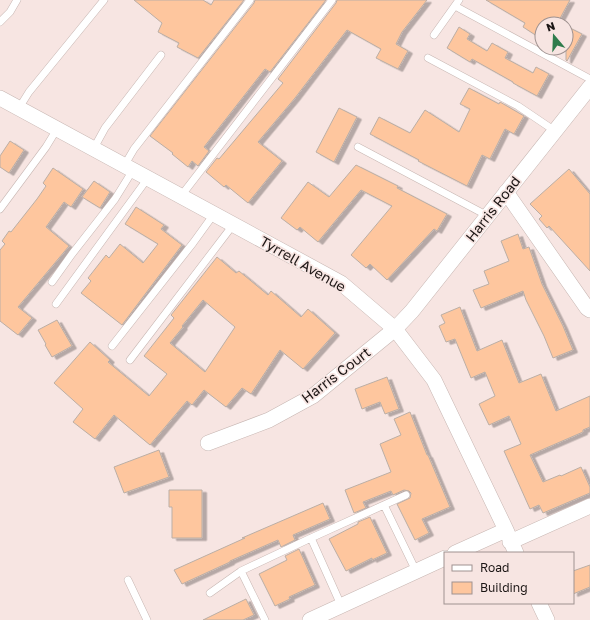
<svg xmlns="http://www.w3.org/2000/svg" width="590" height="620" viewBox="0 0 590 620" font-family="'Golos Text',sans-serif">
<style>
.building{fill:#fec69e;stroke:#bbaea5;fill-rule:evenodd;filter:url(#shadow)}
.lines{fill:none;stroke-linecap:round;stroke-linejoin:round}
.service-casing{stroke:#c7b6b2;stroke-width:8}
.minor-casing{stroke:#c7b6b2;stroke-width:16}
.service{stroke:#fff;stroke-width:7}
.minor{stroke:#fff;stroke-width:15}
.labels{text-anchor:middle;stroke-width:3.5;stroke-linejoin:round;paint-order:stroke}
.street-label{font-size:14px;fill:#1c1615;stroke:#f7e5e2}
</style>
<defs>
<filter id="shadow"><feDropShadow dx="4.5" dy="2.5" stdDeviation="0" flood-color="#0004"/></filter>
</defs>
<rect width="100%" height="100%" fill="#f7e5e2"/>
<path class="building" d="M134 0H203L211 5 214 0H244L198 58 177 47 179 43 158 32 162 23Z
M255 0H326L270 72 265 69 204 147 209 151 198 166 192 161 188 167 172 154 173 153 150 136 254 3Z
M337 0H427L402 32 396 44 408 51 398 69 376 58 381 49 347 30 295 98 258 142 282 161 248 203 226 185 224 187 206 172 217 158 219 159 283 83 278 79 336 3Z
M486 0H570L557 24H542V28L537 36 523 27 525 23Z
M566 26 582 34 567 61 566 60Z
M459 27 470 34 467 39 487 51 492 43 508 52 505 58 533 73 536 67 549 74 537 96 513 83V82L472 59 470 62 447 48Z
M469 88 499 104 500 102 524 116 514 134 505 129 490 159 482 155 467 186 418 161 419 160 370 134 379 117 410 133 425 110 459 132 470 109 460 104Z
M339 108 357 117 334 162 316 152Z
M10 141 24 150 9 173 0 167V156Z
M356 165 398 186 397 188 447 214 437 231 434 229 387 280 370 264 366 268 351 255 392 206 361 190 318 242 300 227 297 230 281 218 308 182 329 197Z
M53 168 83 189 71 207 64 202 46 227 69 246 18 307 32 318 18 335 0 321V250L5 244 2 241 9 231 11 232 37 199 46 186 43 183Z
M569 169 590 194V271L549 226 547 228 539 219 542 216 530 204Z
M94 181 110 192 100 208 82 197Z
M136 207 164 225 161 229 182 245 122 325 81 293 91 281 88 278 106 255 109 258 120 244 143 263 158 244 125 224Z
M518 234 523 249 529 247 542 284 563 326 573 350 553 358 544 336 526 300 523 291 481 308 473 290 489 284 484 271 509 261 501 241Z
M217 257 236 273 239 271 268 295 271 291 301 317 308 309 335 333 303 369 280 350 251 394 242 388 226 407 204 390 192 405 187 401 150 445 114 415 95 439 73 422 83 409 54 383 90 342 110 360 108 362 149 396 167 374 144 356 174 318 171 315ZM203 300 235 327 205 372 170 343 183 327 182 326Z
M460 307 477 351 502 340 519 383 541 374 556 411 590 396V427L583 430V432L530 455 543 482 560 475 561 476 581 467 590 487V493L543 513 539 505 530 509 504 451 521 444 509 416 489 425 479 404 495 396 485 372 471 378 455 339 446 342 439 326 445 323 441 315Z
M57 320 72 346 52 357 45 345 46 344 38 330Z
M387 377 399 409 385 414 380 402 362 409 355 389Z
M410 412 427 455H428L450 507 422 519 429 533 415 540 397 504 410 498 411 493 409 491 404 490 393 495 391 491 363 502 366 508 354 513 345 490 391 472 380 444 401 435 394 419Z
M159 450 169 477 124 493 114 467Z
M169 490H202V538H172V507H169Z
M323 503 330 519 293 535 295 540 281 547 278 540 230 561V562L182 584 174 570 245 538H242Z
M370 517 387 553 372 560V558L346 571 329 539 358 524V522Z
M299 549 315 585 289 597 290 599 275 606 259 574 287 560 285 556Z
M590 565V587L573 594V571Z
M246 599 254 615 243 620H203Z"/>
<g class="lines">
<g class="service-casing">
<path id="service" d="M455 6 590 79
M0 22 10 12 17 0
M434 35 459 0
M428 58 518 106 555 131
M19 108 29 92 104 0
M358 147 488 216
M94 148 105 128 161 55
M124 166 134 149 250 0
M181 196 332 0
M0 209 46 147 57 129
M52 282 72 254 115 199 133 170
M56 304 148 178
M112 346 193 243 214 214
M130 360 233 225
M384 505 416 571
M311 538 341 605
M241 571 265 620
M128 580 147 620
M210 593 241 571 311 538 406 495"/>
</g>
<g class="minor-casing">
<path id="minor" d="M0 98 341 283 395 329 434 380 506 530 516 553
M506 192 587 308 590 310
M208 443 269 420 313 396 395 329 412 311 590 87
M510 542 590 506
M455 553 506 530
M539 603 547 620
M310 620 445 558"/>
</g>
<use href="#service" class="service"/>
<use href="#minor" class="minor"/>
</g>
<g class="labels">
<g class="street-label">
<text transform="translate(493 209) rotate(-52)" y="5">Harris Road</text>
<text transform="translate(303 264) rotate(30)" y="5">Tyrrell Avenue</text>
<text transform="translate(336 375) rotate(-37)" y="5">Harris Court</text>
</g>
</g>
<rect x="444" y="552" width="130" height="52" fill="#f7e5e2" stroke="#9f9290"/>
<rect x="452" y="565" width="20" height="6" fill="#ffffff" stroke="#9f9290"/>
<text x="480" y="572" font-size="12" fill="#1c1615">Road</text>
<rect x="452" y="582" width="20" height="12" fill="#fec69e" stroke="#9f9290"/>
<text x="480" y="592" font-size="12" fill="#1c1615">Building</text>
<g transform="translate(554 36) rotate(341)"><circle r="19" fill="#f7e5e2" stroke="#9f9290"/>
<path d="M0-3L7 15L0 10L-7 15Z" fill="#2f7c4c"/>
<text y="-6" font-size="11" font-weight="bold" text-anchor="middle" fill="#1c1615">N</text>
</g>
</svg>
